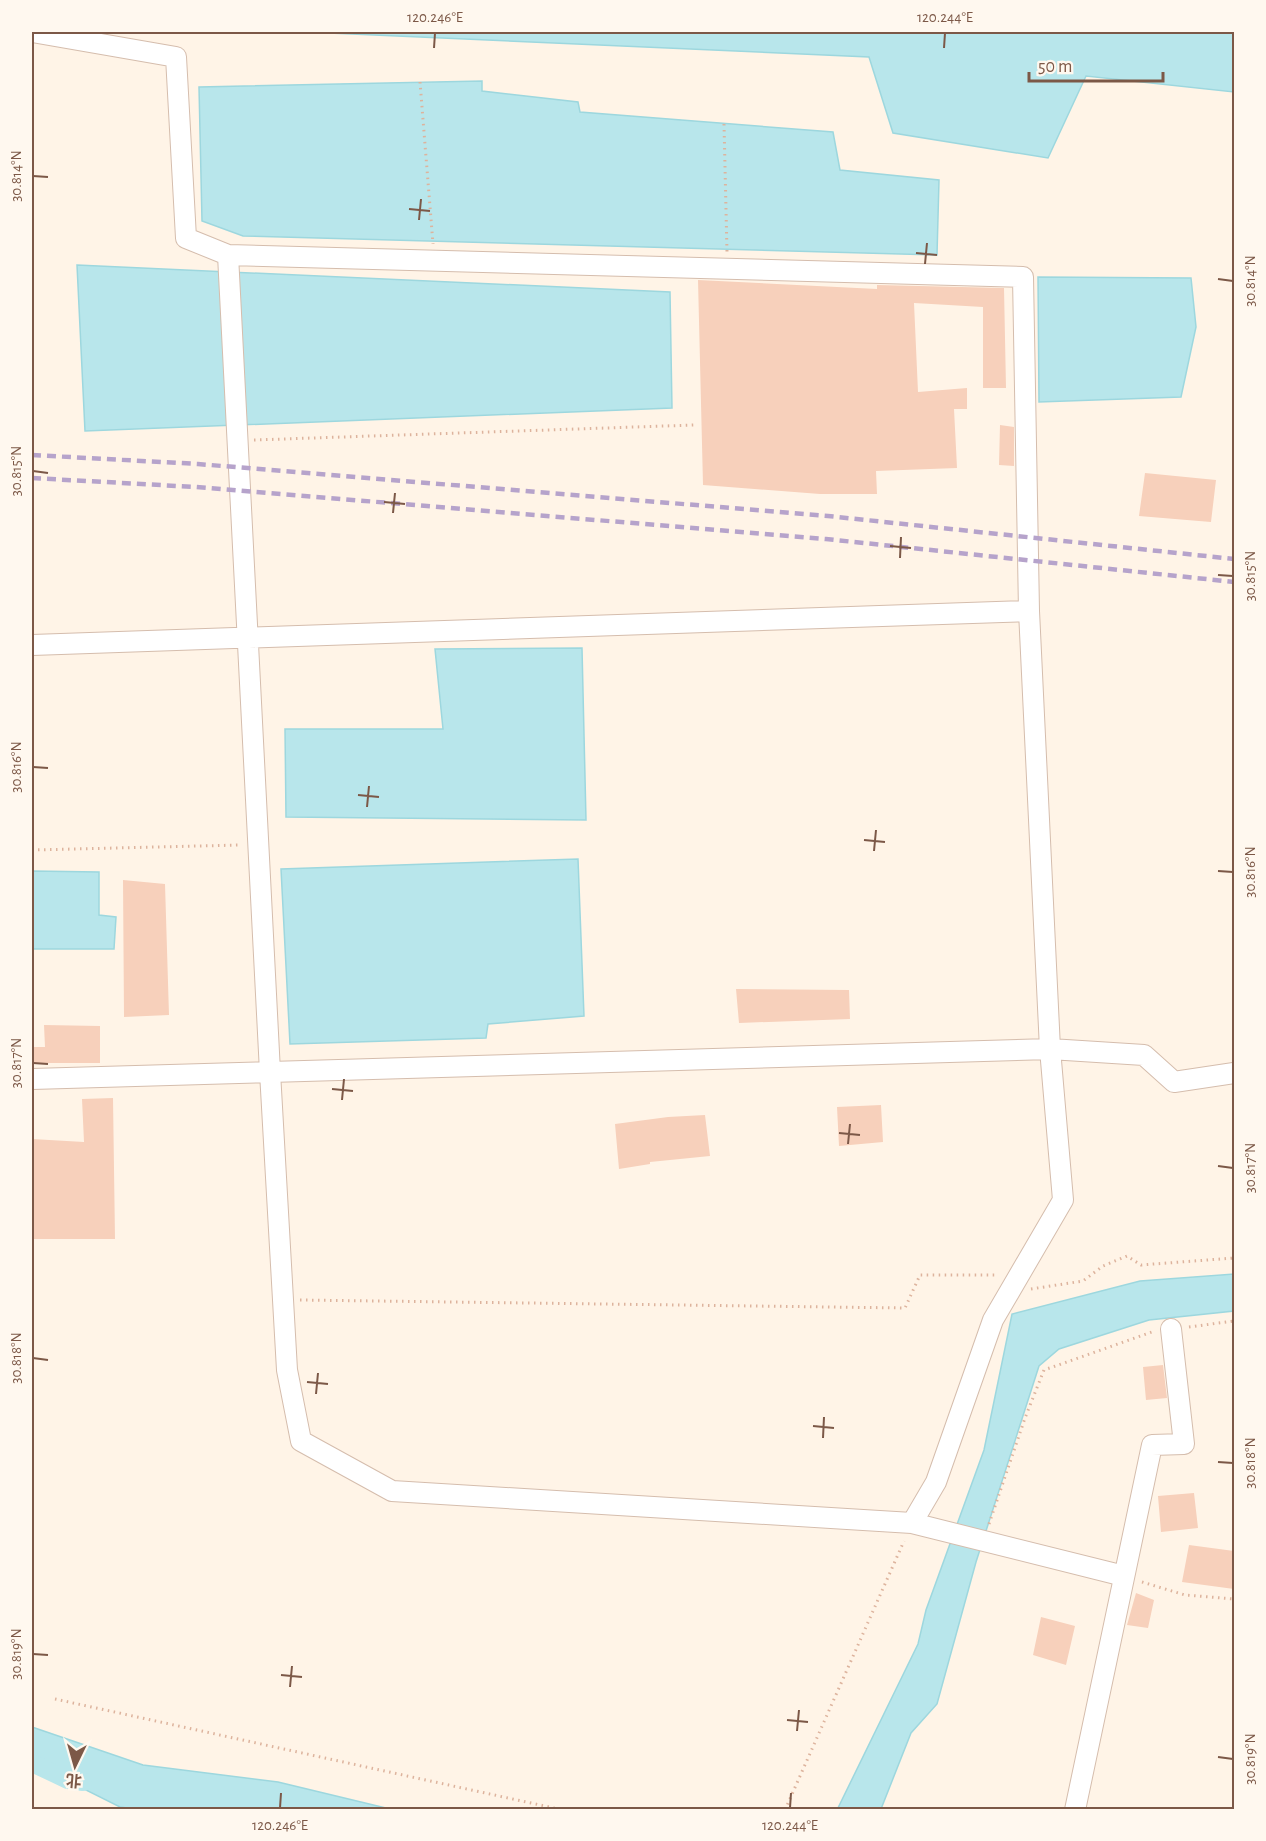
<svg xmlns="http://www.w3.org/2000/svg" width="1266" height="1841" viewBox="0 0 1266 1841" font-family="'Alegreya Sans','Noto Sans SC',sans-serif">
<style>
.water{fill:#b8e6eb;stroke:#9dd7de;stroke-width:1.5}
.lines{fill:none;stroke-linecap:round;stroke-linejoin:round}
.canal{stroke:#b8e6eb;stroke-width:18}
.building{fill:#f7d0bb}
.street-casing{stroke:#d5bdad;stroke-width:22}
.path{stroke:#ddb39d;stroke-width:3;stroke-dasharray:1.5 4.5;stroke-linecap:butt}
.street{stroke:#fff;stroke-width:20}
.rail{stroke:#b6a3cb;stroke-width:4.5;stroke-dasharray:9 6;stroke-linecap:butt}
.ticks{fill:none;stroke:#7c5847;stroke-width:2}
.neatline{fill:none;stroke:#7c5847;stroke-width:2}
.ticks-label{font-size:15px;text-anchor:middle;fill:#7c5847}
</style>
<rect width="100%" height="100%" fill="#fff4e7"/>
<path class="water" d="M306 32H1234V92L1086 76 1048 158 893 133 869 57Z
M482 81V91L578 102 580 112 833 132 840 170 939 180 937 255 243 236 202 221 199 87Z
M77 265 670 292 672 408 85 431Z
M1038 277 1191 278 1196 327 1181 397 1039 402Z
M582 648 586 820 286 817 285 729H443L435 649Z
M578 859 584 1016 488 1024 486 1038 290 1044 281 869Z
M32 871 99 872V915L116 917 114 949H32Z
M1234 1274V1311L1149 1320 1059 1349 1039 1366 976 1562 937 1704 911 1733 881 1809 837 1810 918 1644 926 1610 984 1450 1012 1314 1140 1281Z
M32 1727 143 1765 278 1782 390 1809 141 1810 120 1807 32 1763Z"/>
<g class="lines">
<path class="canal" d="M32 1763 68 1780 83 1782"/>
</g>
<path class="building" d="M698 280 877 289V285L1004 288 1006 388H983V307L914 303 918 392 967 388V409H954L957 468 876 471 877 494H820L703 485Z
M1000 425 1014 427V466L999 465Z
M1145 473 1216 480 1211 522 1139 516Z
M123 880 165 884 169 1015 124 1017Z
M736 989 849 990 850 1019 739 1023Z
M44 1025 100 1026V1063H32V1047H45Z
M113 1098 115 1239H32V1139L84 1142 82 1099Z
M881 1105 883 1142 839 1146 837 1107Z
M705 1115 710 1156 650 1162V1164L619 1169 615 1124 668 1117Z
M1163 1365 1167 1398 1146 1400 1143 1367Z
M1194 1493 1198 1528 1161 1532 1158 1496Z
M1189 1545 1234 1551V1589L1182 1582Z
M1136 1593 1154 1600 1148 1628 1127 1625Z
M1041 1617 1075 1626 1066 1665 1033 1655Z"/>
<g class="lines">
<g class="street-casing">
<path id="street" d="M32 32 176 57 186 238 228 255 270 1072 1050 1049 1063 1200 993 1320 936 1482 912 1523
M228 255 1023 277 1029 611 1050 1049 1144 1055 1174 1082 1234 1073
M32 645 1029 611
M32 1079 270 1072 287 1370 301 1441 392 1491 912 1523 1124 1576
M1075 1810 1152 1445 1184 1444 1171 1329"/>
</g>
<path class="path" d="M420 82 433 244
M724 124 727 252
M254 440 694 425
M32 850 240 845
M1031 1289 1083 1281 1103 1266 1127 1256 1141 1265 1234 1258
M300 1300 905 1308 920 1275H998
M1189 1327 1234 1321
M989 1524 1025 1418 1044 1370 1152 1332
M1142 1582 1185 1595 1234 1599
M55 1699 563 1810
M785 1810 904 1541"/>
<use href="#street" class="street"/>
<path class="rail" d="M32 455 198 464 828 516 1234 559
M32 478 196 487 826 539 1234 582"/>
</g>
<path class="ticks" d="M434 48 435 33M944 48 945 33M33 176 48 177M409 209 430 211M419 220 421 199M916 253 937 255M925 264 927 243M1218 279 1233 281M33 471 48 473M384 502 405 504M393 513 395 493M890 546 911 548M900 558 901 537M1218 575 1233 576M33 767 48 768M358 795 379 797M367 807 369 786M864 840 885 842M874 851 876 830M1218 871 1233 872M33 1063 48 1064M332 1089 353 1091M342 1100 344 1079M839 1133 860 1135M848 1144 850 1124M1218 1166 1233 1168M33 1358 48 1360M307 1382 328 1384M316 1394 318 1373M813 1426 834 1428M823 1438 824 1417M1218 1462 1233 1463M33 1654 48 1655M281 1675 302 1677M290 1687 292 1666M787 1720 808 1722M797 1731 799 1710M1218 1757 1233 1759M280 1808 281 1793M790 1808 791 1793"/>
<rect width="1266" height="1841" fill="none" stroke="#fff8ef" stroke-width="66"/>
<g transform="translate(75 1766) rotate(185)" stroke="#fff8ef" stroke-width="4.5" paint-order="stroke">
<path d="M0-4.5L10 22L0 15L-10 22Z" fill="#7c5847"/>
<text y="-9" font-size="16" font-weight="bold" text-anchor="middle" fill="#7c5847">北</text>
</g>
<path d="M1029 72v9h134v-9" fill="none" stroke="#7c5847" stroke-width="3"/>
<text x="1038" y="72" font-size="18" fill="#7c5847" stroke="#fff8ef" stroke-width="4.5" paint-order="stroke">50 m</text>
<rect x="33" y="33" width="1200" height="1775" class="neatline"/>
<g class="ticks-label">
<text x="435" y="22">120.246°E</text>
<text x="945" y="22">120.244°E</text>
<text transform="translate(16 176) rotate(-90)" y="5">30.814°N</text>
<text transform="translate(1250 281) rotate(-90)" y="5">30.814°N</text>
<text transform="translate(16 471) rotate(-90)" y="5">30.815°N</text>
<text transform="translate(1250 576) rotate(-90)" y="5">30.815°N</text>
<text transform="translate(16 767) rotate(-90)" y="5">30.816°N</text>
<text transform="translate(1250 872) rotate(-90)" y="5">30.816°N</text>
<text transform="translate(16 1063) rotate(-90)" y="5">30.817°N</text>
<text transform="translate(1250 1168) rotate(-90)" y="5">30.817°N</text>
<text transform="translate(16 1358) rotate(-90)" y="5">30.818°N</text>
<text transform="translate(1250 1463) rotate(-90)" y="5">30.818°N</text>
<text transform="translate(16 1654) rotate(-90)" y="5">30.819°N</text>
<text transform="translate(1250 1759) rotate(-90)" y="5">30.819°N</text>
<text x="280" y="1830">120.246°E</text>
<text x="790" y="1830">120.244°E</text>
</g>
</svg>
